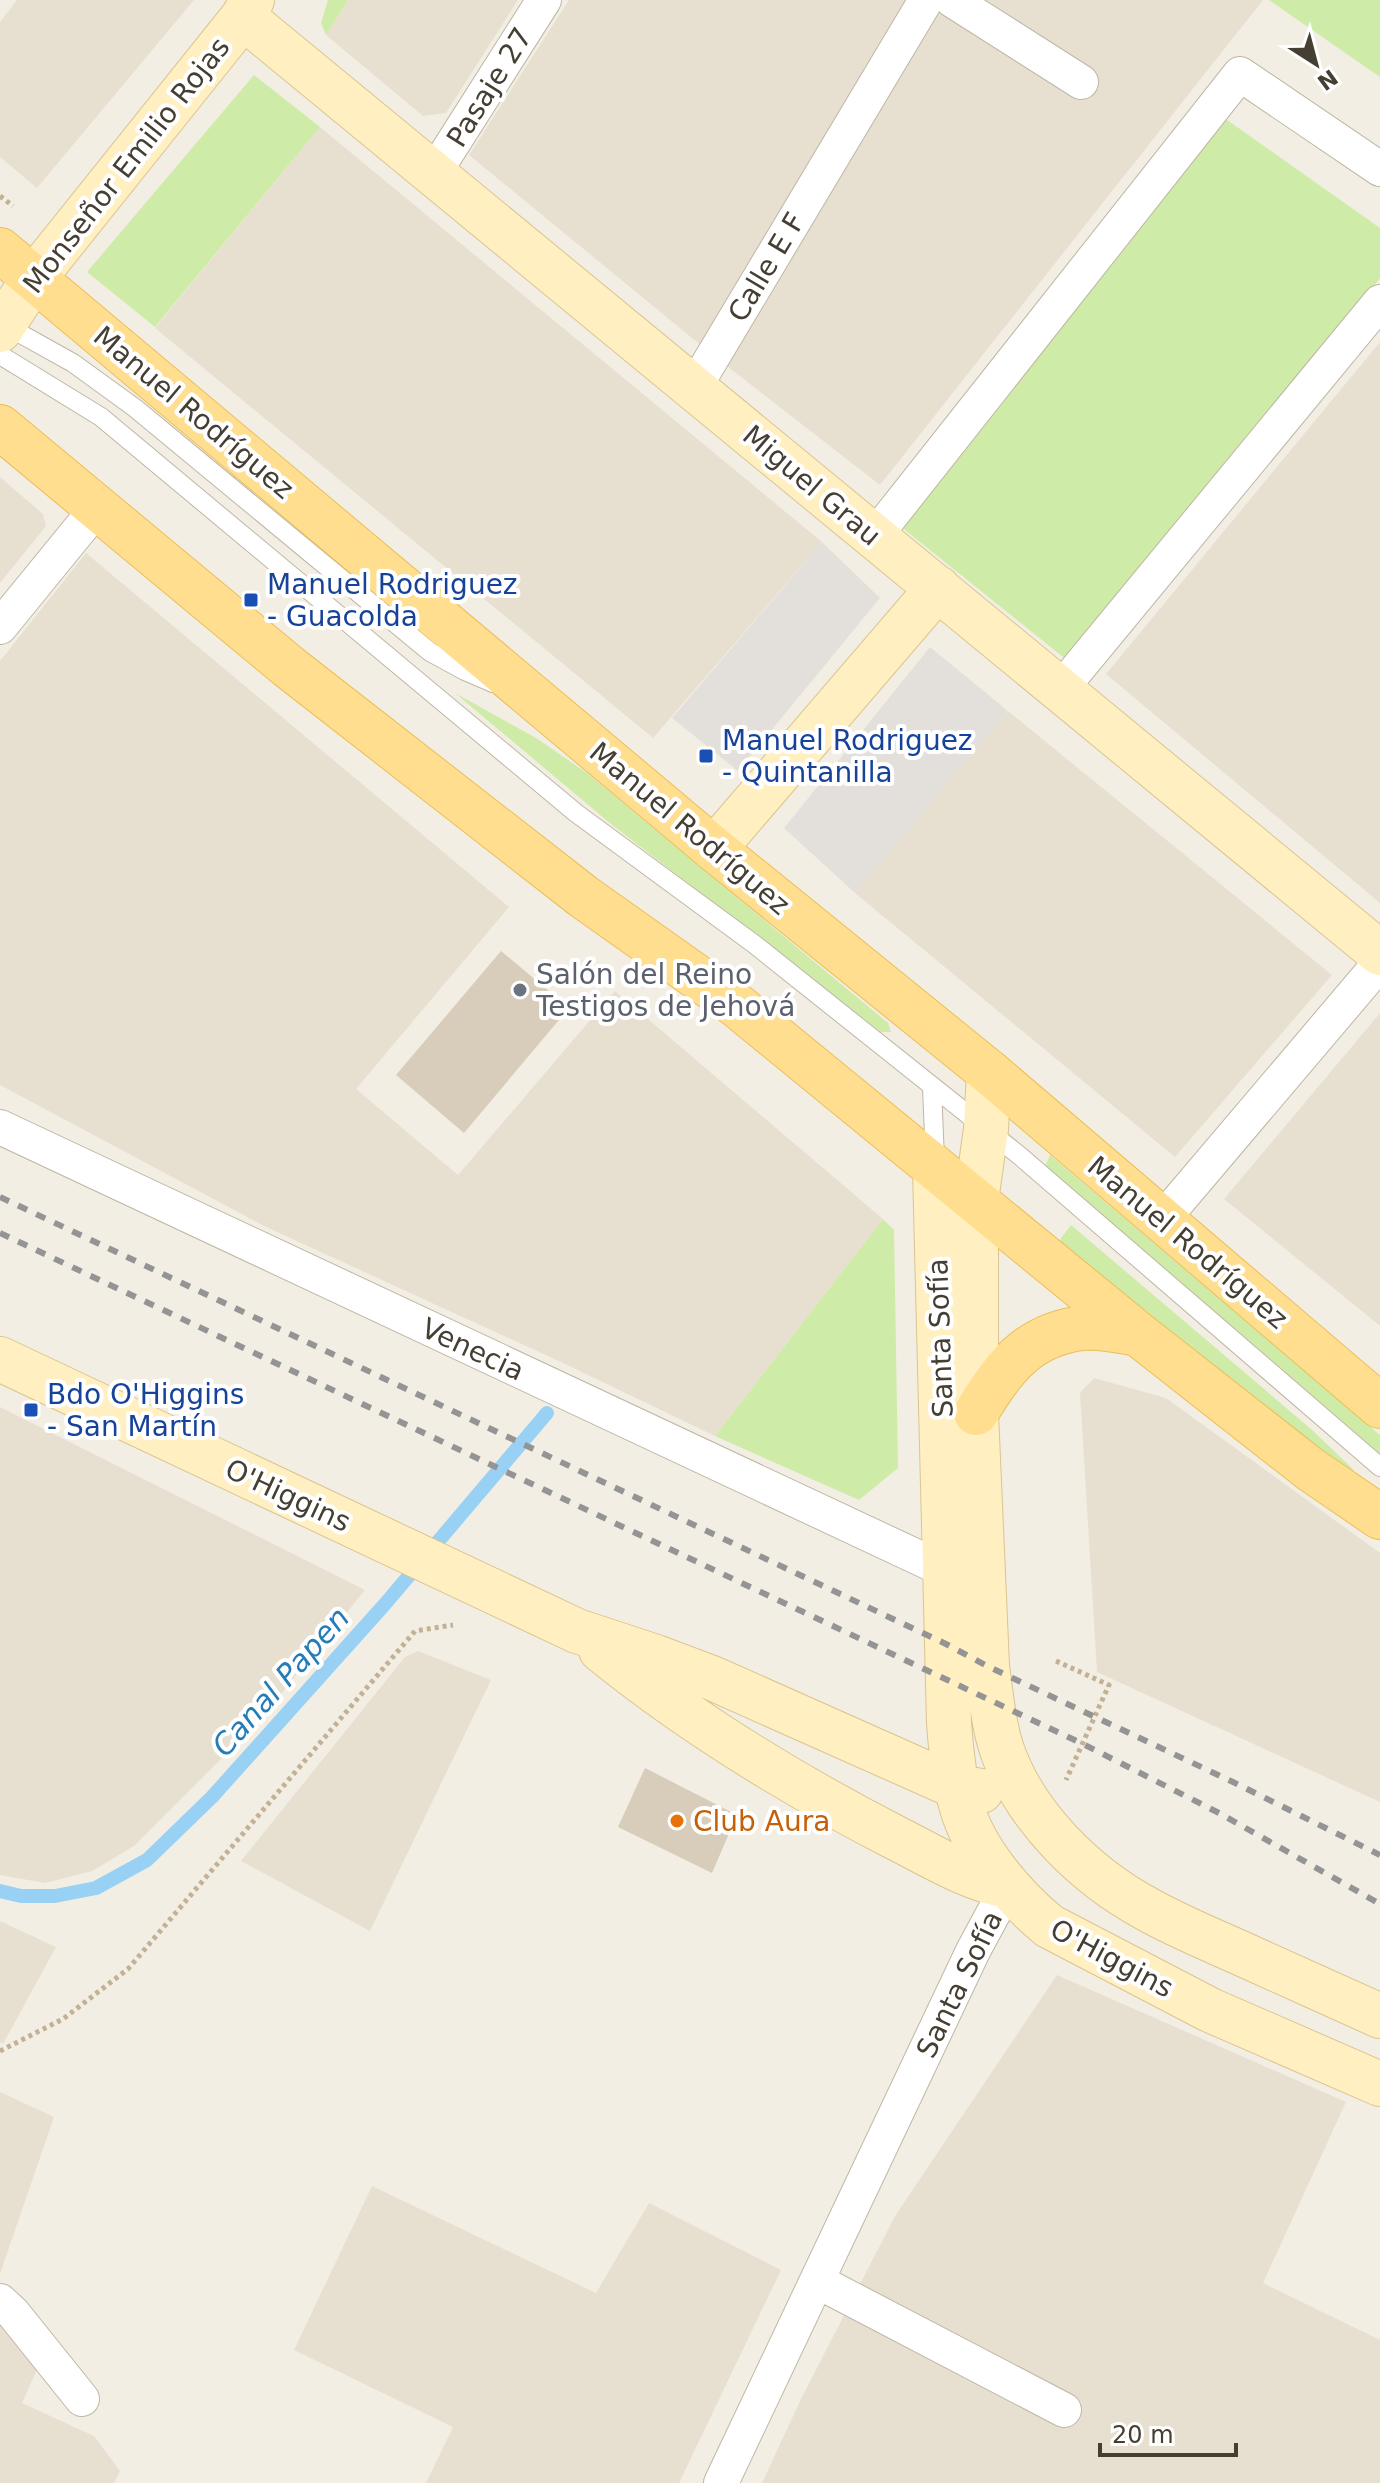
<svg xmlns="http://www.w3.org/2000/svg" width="1380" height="2483" viewBox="0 0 1380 2483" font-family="'DejaVu Sans',sans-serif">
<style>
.residential{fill:#e7e0d0}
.green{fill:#ceeba8}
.parking{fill:#e3e0dc}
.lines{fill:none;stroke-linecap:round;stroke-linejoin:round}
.stream{stroke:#99d1f5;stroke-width:14}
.building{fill:#d8ccba}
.lane-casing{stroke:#bfb6a5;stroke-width:20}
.street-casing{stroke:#bfb6a5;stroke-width:36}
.secondary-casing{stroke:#dac591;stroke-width:46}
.primary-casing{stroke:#ecbe57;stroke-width:46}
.path{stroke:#c2b195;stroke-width:5;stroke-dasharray:4 4;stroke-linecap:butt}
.lane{stroke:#fff;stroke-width:18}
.street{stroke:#fff;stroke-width:34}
.secondary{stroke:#ffefc1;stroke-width:44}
.primary{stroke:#ffde90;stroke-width:44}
.rail{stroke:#949494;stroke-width:6;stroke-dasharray:10 10;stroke-linecap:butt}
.transit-dot{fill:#1a4fb4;stroke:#fff;stroke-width:3}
.worship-dot{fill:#6b7280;stroke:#fff;stroke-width:3}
.food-dot{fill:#e8710a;stroke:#fff;stroke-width:3}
.labels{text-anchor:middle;stroke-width:8;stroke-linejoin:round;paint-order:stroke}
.street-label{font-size:28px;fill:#453e33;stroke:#fff}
.transit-label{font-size:28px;fill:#164399;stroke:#fff;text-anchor:start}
.worship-label{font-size:28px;fill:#5b616d;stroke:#fff;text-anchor:start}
.food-label{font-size:28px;fill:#c56008;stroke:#fff;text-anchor:start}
.water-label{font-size:30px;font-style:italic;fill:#247cb8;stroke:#fff}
</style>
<rect width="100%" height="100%" fill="#f3eee3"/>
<path class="residential" d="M17 0H194L37 188 0 157V22Z
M348 0H518L446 113 423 116 326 35Z
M569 0H1263L880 485 714 356 469 155Z
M320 127 822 542 653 738 155 328Z
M1380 342V903L1106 674Z
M0 477 43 514 46 526 0 583Z
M86 553 509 907 356 1089 458 1175 615 991 883 1219 715 1436 563 1363 264 1226 0 1085V661Z
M1008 711 1332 975 1175 1157 855 893Z
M1380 1013V1325H1379L1224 1199Z
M1094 1378 1166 1398 1380 1553V1802L1097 1672 1080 1393Z
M0 1407 365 1590 259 1721 134 1846 92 1871 45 1883 0 1875Z
M418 1651 491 1680 370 1931 241 1861 405 1657Z
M0 1921 56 1947 3 2044 0 2042Z
M1057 1975 1346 2102 1263 2283 1380 2340V2483H762L801 2399 895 2216Z
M0 2092 54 2117 0 2274Z
M372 2186 596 2293 649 2203 781 2270 679 2483H426L453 2427 294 2350Z
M0 2325 40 2363 22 2403 94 2436 120 2471 114 2483H0Z"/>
<path class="green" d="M328 0H348L326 35 321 23Z
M1269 0H1380V77Z
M254 75 320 127 155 327 87 272Z
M1206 105 1380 228V278L1073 665 879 509Z
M455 693 536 738 587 773 888 1023 891 1032H881L611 824Z
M1050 1155 1380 1435V1456L1043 1171Z
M883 1219 894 1230 898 1468 859 1500 715 1436Z
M1071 1225 1311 1429 1355 1471 1329 1458 1287 1426 1059 1241Z"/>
<path class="parking" d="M822 542 880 598 738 771 672 718Z
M930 647 1008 711 855 893 784 828Z"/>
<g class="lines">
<path class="stream" d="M0 1891 21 1896H55L96 1888 147 1860 212 1797 385 1604 547 1413"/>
</g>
<path class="building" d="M501 951 569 1008 464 1133 396 1075Z
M645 1768 737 1815 712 1873 618 1827Z"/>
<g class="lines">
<g class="lane-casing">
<path id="lane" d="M3 324 73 363 135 408 430 652 465 671 493 683
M0 355 101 417 576 813 754 944 1020 1156 1380 1467
M932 1087 935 1160"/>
</g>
<g class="street-casing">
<path id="street" d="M952 0 1081 82
M434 173 544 0
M694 388 926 0
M874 537 1240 74 1380 169
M0 627 97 508
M1060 690 1380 302
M0 1127 947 1571
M1162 1220 1380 963
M817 2281 1064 2410
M0 2301 13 2313 82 2399
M721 2483 973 1951 1008 1886"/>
</g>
<g class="secondary-casing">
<path id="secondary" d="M243 17 1380 953
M0 330 34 278 243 17 252 0
M714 849 938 588
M989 1072 986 1129 976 1201V1413L987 1666C991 1694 993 1724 1002 1750 1025 1817 1086 1876 1147 1909 1179 1927 1214 1941 1247 1956 1291 1976 1336 1996 1380 2016
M935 1169 949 1723C951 1751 954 1781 962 1808 975 1852 1014 1897 1049 1926L1210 2010 1380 2084
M0 1359 577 1631 656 1657 712 1678 957 1787 981 1791
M601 1650C692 1724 791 1784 896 1838 932 1856 968 1879 1008 1886"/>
</g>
<g class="primary-casing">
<path id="primary" d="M0 250 714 849 989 1072 1380 1406
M0 427 289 667 584 897 735 1004 1138 1334 1310 1469 1380 1517
M976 1413C1002 1369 1028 1334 1083 1328 1101 1326 1120 1331 1138 1334"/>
</g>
<path class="path" d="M0 196 13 206
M1056 1661 1109 1685 1066 1780
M0 2051 63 2019 128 1969 415 1631 453 1625"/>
<use href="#lane" class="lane"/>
<use href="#street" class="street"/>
<use href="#secondary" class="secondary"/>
<use href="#primary" class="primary"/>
<path class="rail" d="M0 1197 946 1644 987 1666 1233 1782 1380 1855
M0 1233 1083 1744 1219 1813 1380 1904"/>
</g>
<g class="transit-dot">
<rect x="243" y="592" width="16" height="16" rx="4"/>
<rect x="698" y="748" width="16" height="16" rx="4"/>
<rect x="23" y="1402" width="16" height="16" rx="4"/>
</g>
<circle class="worship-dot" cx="520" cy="990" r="8"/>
<circle class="food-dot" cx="677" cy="1821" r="8"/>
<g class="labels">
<g class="street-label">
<text transform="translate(489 87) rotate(-58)" y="10">Pasaje 27</text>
<text transform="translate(126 165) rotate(-52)" y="10">Monseñor Emilio Rojas</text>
<text transform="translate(766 267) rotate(-59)" y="10">Calle E F</text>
<text transform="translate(194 412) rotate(40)" y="10">Manuel Rodríguez</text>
<text transform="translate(812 485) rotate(40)" y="10">Miguel Grau</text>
<text transform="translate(690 828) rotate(40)" y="10">Manuel Rodríguez</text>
<text transform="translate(1188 1242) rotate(40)" y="10">Manuel Rodríguez</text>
<text transform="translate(940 1338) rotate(-92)" y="10">Santa Sofía</text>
<text transform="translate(473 1349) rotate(25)" y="10">Venecia</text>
<text transform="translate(288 1495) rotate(25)" y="10">O'Higgins</text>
<text transform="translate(1112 1958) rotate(28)" y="10">O'Higgins</text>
<text transform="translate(959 1984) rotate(-64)" y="10">Santa Sofía</text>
</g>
<g class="transit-label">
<text x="267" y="594">Manuel Rodriguez<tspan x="267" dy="32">- Guacolda</tspan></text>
<text x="722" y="750">Manuel Rodriguez<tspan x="722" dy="32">- Quintanilla</tspan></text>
<text x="47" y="1404">Bdo O'Higgins<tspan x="47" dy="32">- San Martín</tspan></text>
</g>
<g class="worship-label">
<text x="536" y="984">Salón del Reino<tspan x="536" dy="32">Testigos de Jehová</tspan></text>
</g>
<g class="food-label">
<text x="693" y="1831">Club Aura</text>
</g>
<g class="water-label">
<text transform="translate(281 1682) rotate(-48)" y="10">Canal Papen</text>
</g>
</g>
<g transform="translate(1316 64) rotate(144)" stroke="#ffffff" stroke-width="6" paint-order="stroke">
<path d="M0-6L14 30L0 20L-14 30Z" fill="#453e33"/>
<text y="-12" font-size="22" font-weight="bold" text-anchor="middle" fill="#453e33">N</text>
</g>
<path d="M1100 2443v12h136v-12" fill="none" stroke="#453e33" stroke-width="4"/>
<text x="1112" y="2443" font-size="24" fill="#453e33" stroke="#ffffff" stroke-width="6" paint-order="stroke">20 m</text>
</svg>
